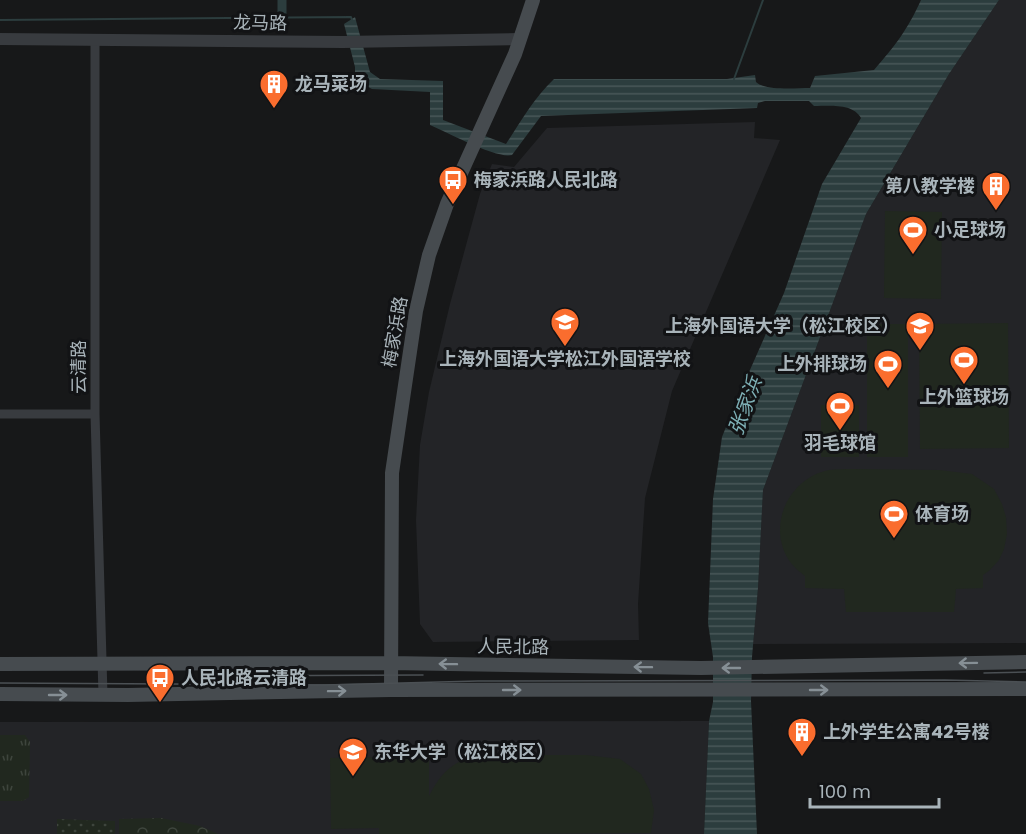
<svg xmlns="http://www.w3.org/2000/svg" width="1026" height="834" viewBox="0 0 1026 834" font-family="Poppins,'Noto Sans SC',sans-serif">
<style>
.built{fill:#232427}
.grass{fill:url(#grass-tufts)}
.forest{fill:url(#forest-crowns)}
.park{fill:url(#park-dots)}
.pitch{fill:#21281f}
.water{fill:url(#water-rules)}
.lines{fill:none;stroke-linecap:round;stroke-linejoin:round}
.stream{stroke:#2c3d3e;stroke-width:2}
.canal{stroke:#2c3d3e;stroke-width:9}
.minor{stroke:#383b3f;stroke-width:9}
.tertiary{stroke:#383b3f;stroke-width:12}
.secondary{stroke:#464b4f;stroke-width:14}
.tram{stroke:#4b5054;stroke-width:1.5}
.oneway{stroke:#868f95}
.labels{text-anchor:middle;stroke-width:6;stroke-linejoin:round;paint-order:stroke}
.street-label{font-size:18px;fill:#a9b4ba;stroke:#121315}
.poi-label{font-size:18px;font-weight:bold;fill:#a9b4ba;stroke:#121315;text-anchor:start}
.water-label{font-size:20px;font-style:italic;fill:#7eb0b6;stroke:#121315}
</style>
<defs>
<pattern id="grass-tufts" width="24" height="20" patternUnits="userSpaceOnUse" patternTransform="scale(1.5)"><rect width="24" height="20" fill="#21281f"/><path d="M3 7l-1-3M5 7V3M7 7l1-3M15 17l-1-3M17 17v-4M19 17l1-3" fill="none" stroke="#3e453d"/></pattern>
<pattern id="forest-crowns" width="20" height="18" patternUnits="userSpaceOnUse" patternTransform="scale(1.5)"><rect width="20" height="18" fill="#21281f"/><path d="M2 6a3 3 0 1 1 6 0M12 15a3 3 0 1 1 6 0" fill="none" stroke="#3e453d"/></pattern>
<pattern id="park-dots" width="8" height="8" patternUnits="userSpaceOnUse" patternTransform="scale(1.5)"><rect width="8" height="8" fill="#21281f"/><path d="M2 2h.1M6 6h.1" fill="none" stroke="#3e453d" stroke-width="1.8" stroke-linecap="round"/></pattern>
<pattern id="water-rules" width="6" height="5" patternUnits="userSpaceOnUse" patternTransform="scale(1.5)"><rect width="6" height="5" fill="#2c3d3e"/><path d="M0 2.5h6" fill="none" stroke="#485758"/></pattern>
</defs>
<rect width="100%" height="100%" fill="#171819"/>
<path class="built" d="M999 0H1026V643L753 644 758 588 763 490 866 214 949 74Z
M755 122 754 138 780 140 672 391 645 498 638 604 639 640 433 642 420 624 416 520 420 445 429 392 450 304 480 194 492 164 514 167 547 128Z
M709 721 704 834H0V722Z"/>
<path class="grass" d="M0 735H25L30 742 29 797 23 801H0Z"/>
<path class="forest" d="M161 818 200 826 218 834H119V819Z"/>
<path class="park" d="M57 819 115 821V833L114 834H57Z"/>
<path class="pitch" d="M885 211 942 212 941 299 884 298Z
M1008 323 1009 448 920 449 919 324Z
M867 324H908V457H867Z
M821 405H859V457H821Z
M853 469 939 470 972 474 994 489 1002 504 1006 517 1007 534 1004 549 999 560 990 570 983 575V588L956 589 954 612H846L844 589 805 588V576C800 572 795 568 791 563 765 528 788 478 829 470 836 469 845 469 853 469Z
M476 755H586L620 759 641 774 649 789 654 810 651 833 431 834 429 830V834H379V828L331 829 330 758 429 756V796C441 773 451 763 476 755Z"/>
<path class="water" d="M921 0H999L949 74 866 214 763 490 758 588 752 657 751 701 757 834H704L709 721 713 702V657L708 623 713 499 722 437 738 397 784 293 822 184 861 118C853 103 829 106 814 106L809 101H765L758 103 757 108 541 116 512 155C496 159 447 132 430 125V92L372 89 362 84 355 78V67L344 24 355 17 370 72 380 79 443 81V120L506 144C521 121 534 98 554 79H727L755 75 756 82C765 91 796 88 810 88L815 76 874 70C895 46 908 29 921 0Z"/>
<g class="lines">
<path class="stream" d="M0 20 351 17 352 20
M734 79 763 0"/>
<path class="canal" d="M282 0V17"/>
<path class="minor" d="M95 39V414L103 695
M0 414H95"/>
<path class="tertiary" d="M0 39 343 42 519 39"/>
<path class="secondary" d="M0 664 390 663 701 668 1026 662
M391 690 392 473 416 311 429 255 447 204 515 54 533 0
M0 694 128 695 391 690 1026 689"/>
<path class="tram" d="M984 673 1026 672
M216 676 423 675
M0 683 325 685 478 681 945 680 1026 682"/>
</g>
<defs><path id="oneway-shaft" d="M-6 0H5M1.5-3L5.5 0L1.5 3" fill="none" stroke-width="1.6" stroke-linecap="round" stroke-linejoin="round" transform="scale(1.5)"/></defs>
<g class="oneway">
<use href="#oneway-shaft" transform="translate(968 663) rotate(179)"/>
<use href="#oneway-shaft" transform="translate(448 664) rotate(-179)"/>
<use href="#oneway-shaft" transform="translate(643 667) rotate(-179)"/>
<use href="#oneway-shaft" transform="translate(731 668) rotate(180)"/>
<use href="#oneway-shaft" transform="translate(512 690)"/>
<use href="#oneway-shaft" transform="translate(819 690)"/>
<use href="#oneway-shaft" transform="translate(337 691) rotate(-1)"/>
<use href="#oneway-shaft" transform="translate(58 695)"/>
</g>
<defs>
<g id="building-pin" transform="scale(1.5)"><path d="M0 17L-7.5 6A9.5 9.5 0 1 1 7.5 6Z" fill="#fa6d2e" stroke="#121315"/><path d="M-4-6H4V6H1V3H-1V6H-4ZM-2.5-4.3h1.7v1.8h-1.7ZM.8-4.3h1.7v1.8H.8ZM-2.5-1h1.7V.8h-1.7ZM.8-1h1.7V.8H.8Z" fill="#fff"/></g>
<g id="bus-pin" transform="scale(1.5)"><path d="M0 17L-7.5 6A9.5 9.5 0 1 1 7.5 6Z" fill="#fa6d2e" stroke="#121315"/><path d="M-5-6H5V4H4V6H2V4H-2V6H-4V4H-5ZM-3.5-4V0h7V-4ZM-3.5 1.2v1.5H-2V1.2ZM2 1.2v1.5H3.5V1.2Z" fill="#fff"/></g>
<g id="stadium-pin" transform="scale(1.5)"><path d="M0 17L-7.5 6A9.5 9.5 0 1 1 7.5 6Z" fill="#fa6d2e" stroke="#121315"/><path d="M0-5a6.5 5 0 1 0 0 10a6.5 5 0 1 0 0-10ZM-3.5-1.8h7v3.6h-7Z" fill="#fff"/></g>
<g id="school-pin" transform="scale(1.5)"><path d="M0 17L-7.5 6A9.5 9.5 0 1 1 7.5 6Z" fill="#fa6d2e" stroke="#121315"/><path d="M0-5L7-2L0 1L-7-2ZM-4 1L0 2.5L4 1V4Q0 6-4 4Z" fill="#fff"/></g>
<g id="university-pin" transform="scale(1.5)"><path d="M0 17L-7.5 6A9.5 9.5 0 1 1 7.5 6Z" fill="#fa6d2e" stroke="#121315"/><path d="M0-5L7-2L0 1L-7-2ZM-4 1L0 2.5L4 1V4Q0 6-4 4Z" fill="#fff"/></g>
</defs>
<g fill-rule="evenodd">
<use href="#building-pin" x="274" y="84"/>
<use href="#bus-pin" x="453" y="180"/>
<use href="#building-pin" x="996" y="186"/>
<use href="#stadium-pin" x="913" y="230"/>
<use href="#school-pin" x="565" y="322"/>
<use href="#university-pin" x="920" y="326"/>
<use href="#stadium-pin" x="964" y="360"/>
<use href="#stadium-pin" x="888" y="364"/>
<use href="#stadium-pin" x="840" y="406"/>
<use href="#stadium-pin" x="894" y="514"/>
<use href="#bus-pin" x="160" y="678"/>
<use href="#building-pin" x="802" y="732"/>
<use href="#university-pin" x="353" y="752"/>
</g>
<g class="labels">
<g class="street-label">
<text transform="translate(260 23) rotate(1)" y="6">龙马路</text>
<text transform="translate(395 332) rotate(-80)" y="6">梅家浜路</text>
<text transform="translate(79 367) rotate(-90)" y="6">云清路</text>
<text transform="translate(513 647) rotate(1)" y="6">人民北路</text>
</g>
<g class="poi-label">
<text x="295" y="90">龙马菜场</text>
<text x="474" y="186">梅家浜路人民北路</text>
<text x="975" y="192" text-anchor="end">第八教学楼</text>
<text x="934" y="236">小足球场</text>
<text x="899" y="332" text-anchor="end">上海外国语大学（松江校区）</text>
<text x="565" y="365" text-anchor="middle">上海外国语大学松江外国语学校</text>
<text x="867" y="370" text-anchor="end">上外排球场</text>
<text x="964" y="403" text-anchor="middle">上外篮球场</text>
<text x="840" y="449" text-anchor="middle">羽毛球馆</text>
<text x="915" y="520">体育场</text>
<text x="181" y="684">人民北路云清路</text>
<text x="823" y="738">上外学生公寓42号楼</text>
<text x="374" y="758">东华大学（松江校区）</text>
</g>
<g class="water-label">
<text transform="translate(745 406) rotate(-70)" y="7">张家浜</text>
</g>
</g>
<path d="M810 798v9h129v-9" fill="none" stroke="#a9b4ba" stroke-width="3"/>
<text x="819" y="798" font-size="18" fill="#a9b4ba" stroke="#121315" stroke-width="4.5" paint-order="stroke">100 m</text>
</svg>
